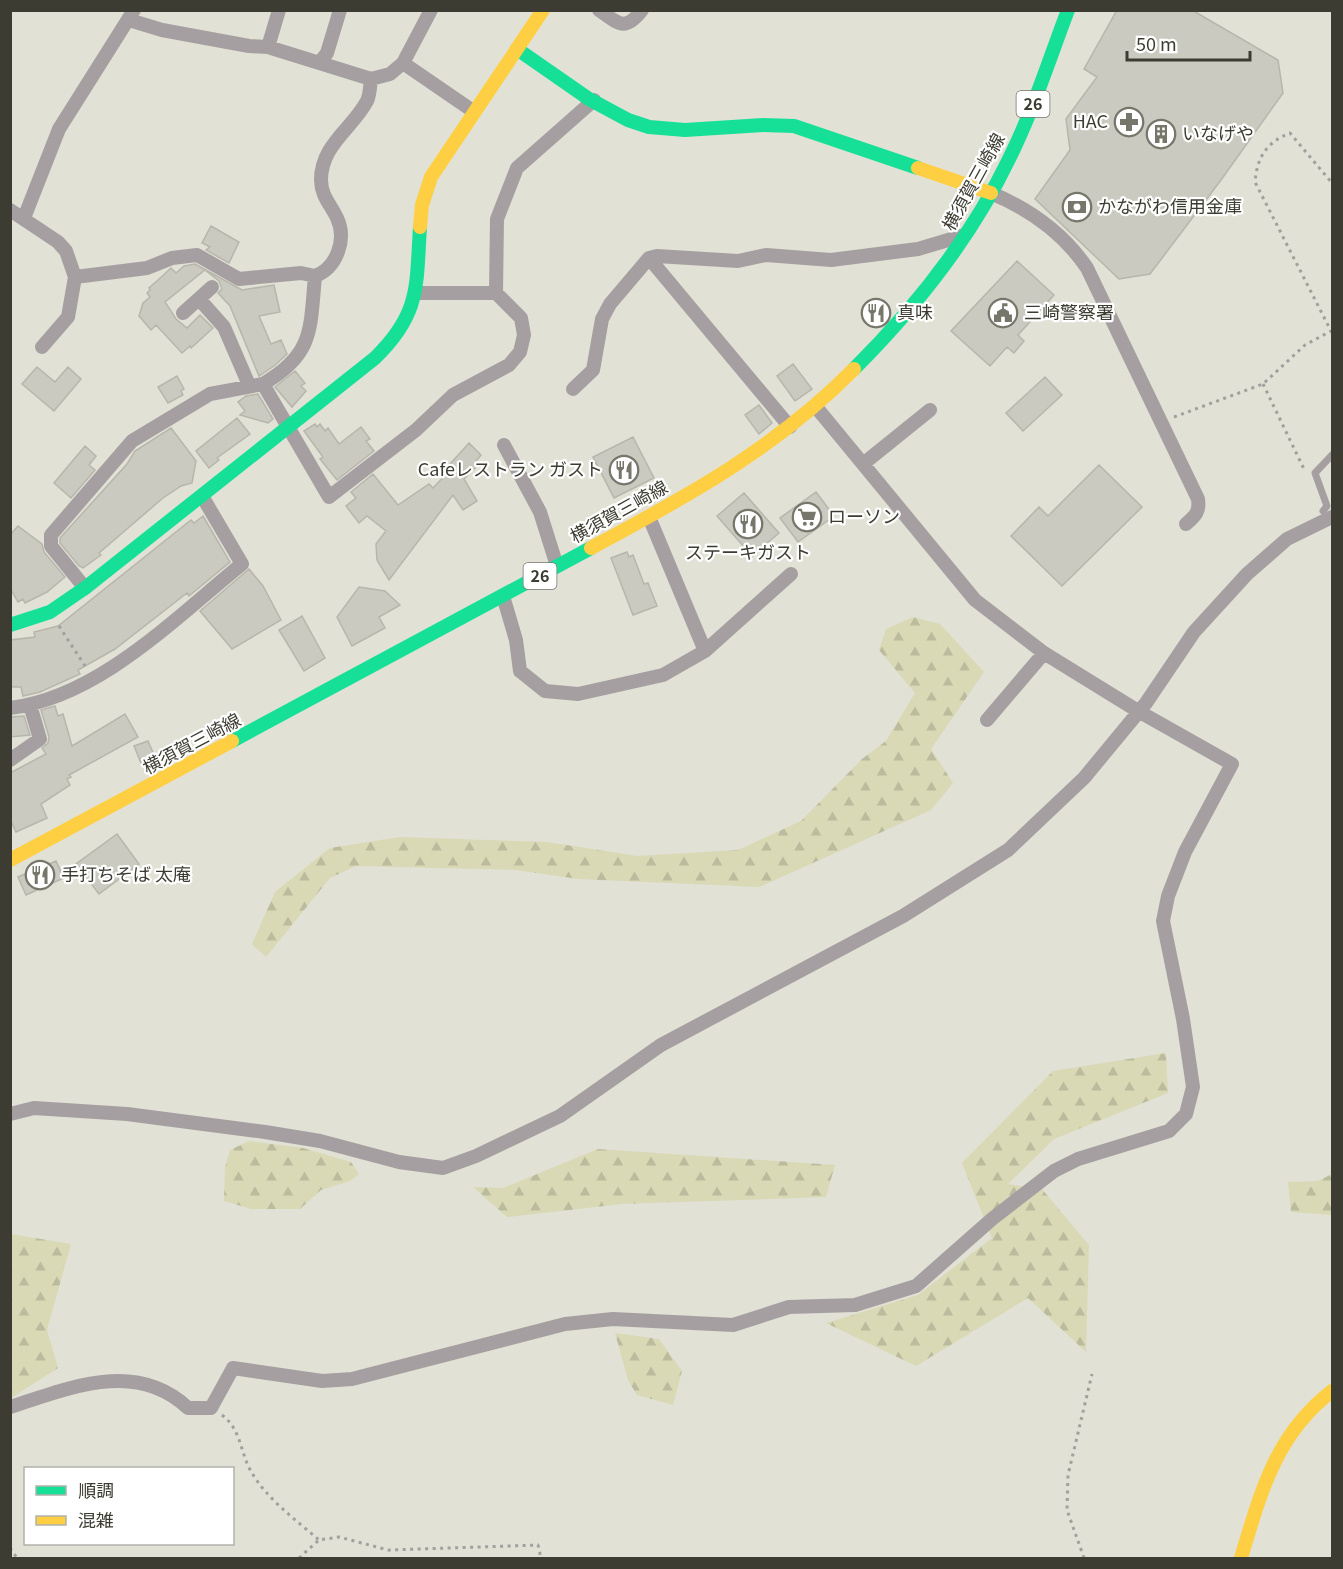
<svg xmlns="http://www.w3.org/2000/svg" width="1343" height="1569" viewBox="0 0 1343 1569" font-family="Georgia,'Noto Sans JP',serif">
<style>
.forest{fill:url(#forest-firs)}
.building{fill:#cacac0;stroke:#b6b6ac;stroke-width:1.5}
.lines{fill:none;stroke-linecap:round;stroke-linejoin:round}
.path{stroke:#a29f9e;stroke-width:3;stroke-dasharray:3 4.5;stroke-linecap:butt}
.lane{stroke:#a69fa1;stroke-width:7}
.street{stroke:#a69fa1;stroke-width:14}
.fast{stroke:#16e098;stroke-width:14}
.slow{stroke:#ffcf43;stroke-width:14}
.labels{text-anchor:middle;stroke-width:4.5;stroke-linejoin:round;paint-order:stroke}
.shield{fill:#fff;stroke:#767670;stroke-width:1.5}
.shield-label{font-size:16px;font-weight:bold;fill:#3c3c32}
.poi-label{font-size:18px;fill:#3c3c32;stroke:#fff;text-anchor:start}
.street-label{font-size:18px;fill:#3c3c32;stroke:#fff}
</style>
<defs>
<pattern id="forest-firs" width="22" height="20" patternUnits="userSpaceOnUse" patternTransform="scale(1.5)"><rect width="22" height="20" fill="#d9d9b6"/><path d="M5 1l3.5 6h-7zM16 11l3.5 6h-7z" fill="#bbbb9d"/></pattern>
</defs>
<rect width="100%" height="100%" fill="#e1e1d5"/>
<path class="forest" d="M913 617 940 624 984 672 931 749 953 783 931 810 759 887 578 879 516 870 356 866 330 878 266 957 252 944 275 892 330 848 400 837 547 842 637 856 738 850 801 821 862 759 886 741 915 693 879 650 886 629Z
M1166 1053 1168 1093 1054 1139 1008 1184 1042 1189 1089 1245 1086 1352 1028 1298 916 1366 826 1323 918 1295 992 1238 962 1163 1053 1071Z
M249 1141 303 1148 351 1162 359 1174 350 1181 321 1190 300 1209H251L224 1201 225 1167 230 1150Z
M598 1149 835 1165 826 1197 622 1204 507 1217 473 1187 503 1188Z
M1332 1174V1215L1291 1212 1288 1182 1318 1181Z
M11 1234 71 1244 47 1330 58 1368 11 1398Z
M615 1333 659 1339 682 1371 673 1405 637 1395 628 1380Z"/>
<path class="building" d="M1117 10H1192L1278 60 1283 93 1221 180 1150 274 1119 279 1035 199 1070 150 1066 119 1097 77 1084 69Z
M211 226 239 242 229 263 206 250 210 247 202 243Z
M1017 261 1054 295 1018 335 1024 341 1014 353 1007 347 990 366 951 331Z
M195 264 242 290 274 285 280 312 259 316 271 344 281 340 287 354 274 366 259 376 230 306 218 293 222 289 219 281 205 270 165 302 176 319 187 328 200 315 213 328 191 348 190 346 182 353 156 325 151 330 139 316 143 303 150 297 147 293 150 290 149 288 158 280 171 268 176 273 184 266Z
M793 364 812 389 795 401 777 376Z
M37 367 55 382 68 367 81 379 54 411 22 384Z
M295 371 305 383 301 386 306 391 292 407 275 387Z
M177 376 184 389 181 391 183 395 168 403 158 387Z
M1045 377 1062 395 1023 431 1006 413Z
M258 394 273 419 268 423 240 415 245 411 238 402 246 396Z
M759 405 772 423 759 434 745 415Z
M237 418 250 434 217 458 219 460 209 468 196 451Z
M315 424 317 427 320 424 325 431 328 428 339 444 361 427 370 439 366 441 374 451 337 480 320 459 323 457 304 431Z
M171 428 196 461 192 483 181 486 163 498 99 553 101 555 83 568 79 566 60 543V538L127 464 135 451Z
M633 437 654 478 614 498 593 457Z
M469 443 481 455 476 461V467L464 479 477 501 463 510 453 495 389 580 377 560 376 544 386 531 367 516 359 523 346 506 356 498 351 492 373 474 398 505 429 484 433 488 453 467 450 464Z
M85 446 96 456 89 465 95 470 71 498 54 483Z
M1099 465 1142 507 1062 586 1011 536 1039 507 1048 516Z
M816 492 834 516 798 542 780 518Z
M744 493 779 533 752 556 717 516Z
M203 516 230 562 189 596 187 593 115 649 78 670 80 674 40 692 23 696 21 687H10V640L35 637 34 632 58 626 191 520 194 523Z
M18 526 42 544 44 552 65 577 47 592 25 603 23 599 18 602 10 588V535Z
M627 552 629 557 633 555 644 584 648 583 657 606 633 615 611 558Z
M249 569 263 586 281 620 232 649 200 611Z
M359 587 385 591 400 605 379 617 385 628 352 646 337 617Z
M302 616 325 658 304 671 279 630Z
M55 706 58 716 63 714 72 746 125 714 138 737 69 775 71 777 67 779 70 785 41 804 47 818 16 832 10 819V773L46 754 42 748 48 743 49 737 41 710Z
M24 716 30 735 10 737V717Z
M148 741 155 757 141 763 134 746Z
M117 834 139 864 99 894 76 864Z
M56 861 64 878 26 895 18 877Z"/>
<g class="lines">
<path class="path" d="M1263 384 1304 469
M1174 417 1263 384 1305 345 1331 331 1255 182C1257 157 1267 142 1290 133L1332 183
M59 626 85 666
M222 1415C242 1430 240 1454 252 1473 268 1500 296 1520 319 1540
M10 1548 17 1558
M299 1558 319 1540 339 1537 388 1550 538 1545 541 1558
M1084 1558 1067 1510 1068 1475 1092 1374"/>
<path class="lane" d="M1323 511 1327 506 1315 473 1332 455"/>
<path class="street" d="M431 10 403 63 473 111
M599 10C619 24 625 32 642 10
M129 20 162 30 249 46 268 47 371 79 390 74 403 63
M268 47 279 10
M320 62 327 53 340 10
M991 193C1029 209 1064 234 1087 268L1198 499C1200 512 1195 516 1186 524
M10 210 58 242 66 251 75 277 68 317 42 347
M24 218 59 129 134 10
M649 258 790 427
M75 277 147 268 172 258 197 255 239 279 301 273 315 276
M496 293 497 219 517 168 594 100
M199 299 224 327 249 385
M183 313 212 287
M263 384C314 354 310 330 315 276 337 268 347 239 337 218 331 205 321 196 321 180 321 145 352 129 367 101 370 95 370 86 371 79
M573 389 593 370 602 319 610 304 649 258 657 256 738 261 766 255 831 260 918 249 965 235
M504 445 540 512 557 566
M863 464 930 410
M649 517 705 651
M85 588 51 546V535L132 441 210 394 263 384 329 497 416 430 453 395 509 365 520 352 524 335 521 318 496 293H416
M503 596 516 640 520 671 545 691 578 694 663 675 705 651 791 574
M10 708C99 697 175 618 242 564L202 496
M987 720 1044 653
M10 760 40 739 30 705
M10 1114 34 1108 127 1114 265 1132 320 1141 399 1162 443 1168 476 1156 560 1116 661 1045 903 916 1008 850 1084 778 1146 703 1194 632 1247 574 1287 539 1332 517
M10 1407C69 1388 136 1359 188 1408H211L233 1368 322 1381 352 1379 565 1324 613 1319 733 1325 789 1307 855 1305 916 1286 992 1219 1054 1171 1078 1159 1169 1131 1186 1114 1193 1087 1183 1019 1163 921 1168 896 1185 852 1232 764 1138 711 1044 653 975 600 816 407"/>
<path class="fast" d="M517 49 589 99 628 120 649 127 685 130 763 125 794 126 918 168
M854 369C916 307 971 238 1009 159 1033 111 1049 60 1068 10
M10 625 50 612 85 588 375 358C421 313 416 286 420 227
M232 741 591 548"/>
<path class="slow" d="M918 168 991 193
M420 227 422 205 431 177 543 10
M591 548C688 496 776 448 854 369
M10 860 232 741
M1241 1558C1261 1492 1275 1435 1332 1391"/>
</g>
<defs>
<g id="pharmacy-ring" transform="scale(1.5)"><circle r="9.5" fill="#fff" stroke="#76766b" stroke-width="1.5"/><path d="M-2-6h4v4h4v4h-4v4h-4v-4h-4v-4h4Z" fill="#76766b"/></g>
<g id="building-ring" transform="scale(1.5)"><circle r="9.5" fill="#fff" stroke="#76766b" stroke-width="1.5"/><path d="M-4-6H4V6H1V3H-1V6H-4ZM-2.5-4.3h1.7v1.8h-1.7ZM.8-4.3h1.7v1.8H.8ZM-2.5-1h1.7V.8h-1.7ZM.8-1h1.7V.8H.8Z" fill="#76766b"/></g>
<g id="bank-ring" transform="scale(1.5)"><circle r="9.5" fill="#fff" stroke="#76766b" stroke-width="1.5"/><path d="M-6-4H6V4H-6ZM0-2.3a2.3 2.3 0 1 0 0 4.6a2.3 2.3 0 1 0 0-4.6Z" fill="#76766b"/></g>
<g id="restaurant-ring" transform="scale(1.5)"><circle r="9.5" fill="#fff" stroke="#76766b" stroke-width="1.5"/><path d="M-5-6h1v4h1v-4h1v4h1v-4h1v5L-1.5 .5V6h-2V.5L-5-1ZM5-6V6H3V1.5H1.5Q1.5-4 5-6Z" fill="#76766b"/></g>
<g id="civic-ring" transform="scale(1.5)"><circle r="9.5" fill="#fff" stroke="#76766b" stroke-width="1.5"/><path d="M-.6-6.5H3V-4.5H.6V-3L4-1V1h2V6H-6V1h2V-1L-.6-3ZM-1.2 2.5V6h2.4V2.5Z" fill="#76766b"/></g>
<g id="supermarket-ring" transform="scale(1.5)"><circle r="9.5" fill="#fff" stroke="#76766b" stroke-width="1.5"/><path d="M-6-5.5h2.5l.6 2H6L4.5 2H-2.5L-4.4-4H-6ZM-1.5 3.2a1.3 1.3 0 1 0 .1 0ZM3 3.2a1.3 1.3 0 1 0 .1 0Z" fill="#76766b"/></g>
</defs>
<g fill-rule="evenodd">
<use href="#pharmacy-ring" x="1129" y="122"/>
<use href="#building-ring" x="1161" y="134"/>
<use href="#bank-ring" x="1077" y="207"/>
<use href="#restaurant-ring" x="876" y="313"/>
<use href="#civic-ring" x="1003" y="313"/>
<use href="#restaurant-ring" x="624" y="470"/>
<use href="#supermarket-ring" x="807" y="517"/>
<use href="#restaurant-ring" x="748" y="524"/>
<use href="#restaurant-ring" x="40" y="875"/>
</g>
<g class="labels">
<g class="shield">
<rect x="1016.5" y="91" width="33" height="26" rx="4.5"/>
<rect x="523.5" y="563" width="33" height="26" rx="4.5"/>
</g>
<g class="shield-label">
<text x="1033" y="110">26</text>
<text x="540" y="582">26</text>
</g>
<g class="poi-label">
<text x="1108" y="128" text-anchor="end">HAC</text>
<text x="1182" y="140">いなげや</text>
<text x="1098" y="213">かながわ信用金庫</text>
<text x="897" y="319">真味</text>
<text x="1024" y="319">三崎警察署</text>
<text x="603" y="476" text-anchor="end">Cafeレストラン ガスト</text>
<text x="828" y="523">ローソン</text>
<text x="748" y="559" text-anchor="middle">ステーキガスト</text>
<text x="61" y="881">手打ちそば 太庵</text>
</g>
<g class="street-label">
<text transform="translate(974 182) rotate(-61)" y="6">横須賀三崎線</text>
<text transform="translate(619 512) rotate(-29)" y="6">横須賀三崎線</text>
<text transform="translate(192 744) rotate(-28)" y="6">横須賀三崎線</text>
</g>
</g>
<rect width="1343" height="1569" fill="none" stroke="#3c3c32" stroke-width="24"/>
<rect x="24" y="1467" width="210" height="78" fill="#ffffff" stroke="#b1b1ad" stroke-width="1.5"/>
<rect x="36" y="1486" width="30" height="9" fill="#16e098" stroke="#b1b1ad" stroke-width="1.5"/>
<text x="78" y="1497" font-size="18" fill="#3c3c32">順調</text>
<rect x="36" y="1516" width="30" height="9" fill="#ffcf43" stroke="#b1b1ad" stroke-width="1.5"/>
<text x="78" y="1527" font-size="18" fill="#3c3c32">混雑</text>
<path d="M1127 51v9h123v-9" fill="none" stroke="#3c3c32" stroke-width="3"/>
<text x="1136" y="51" font-size="18" fill="#3c3c32" stroke="#ffffff" stroke-width="4.5" paint-order="stroke">50 m</text>
</svg>
